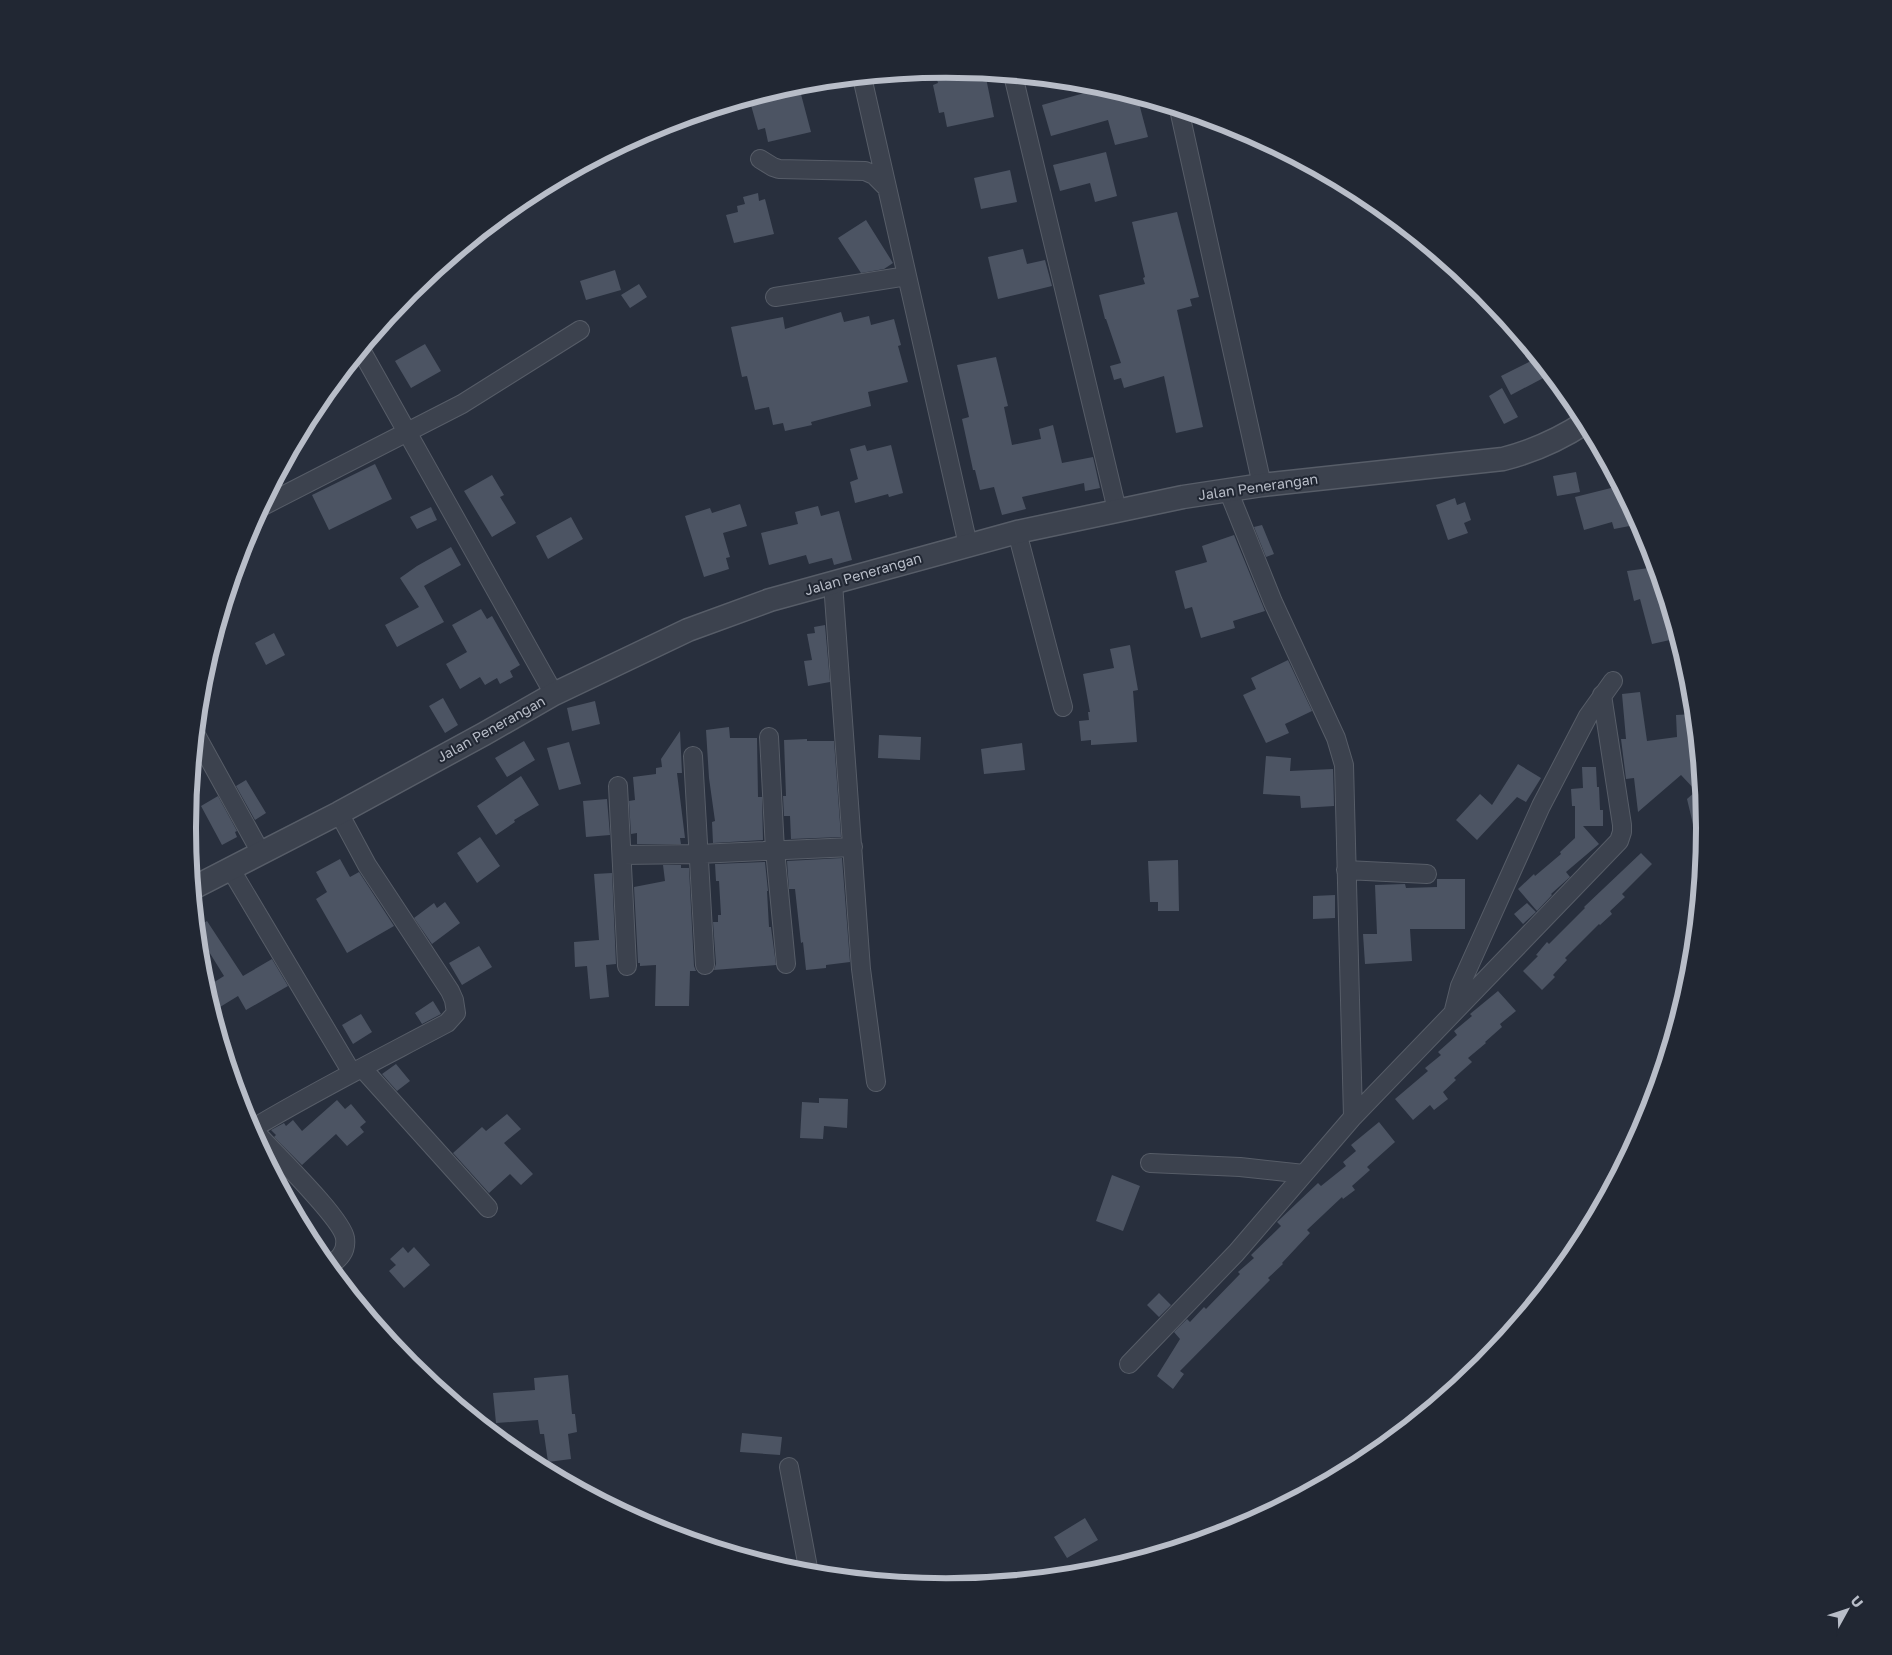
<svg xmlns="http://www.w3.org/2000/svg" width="1892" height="1655" viewBox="0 0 1892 1655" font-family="'Golos Text',sans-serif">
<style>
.building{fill:#4c5463}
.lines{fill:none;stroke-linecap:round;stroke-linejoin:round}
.service-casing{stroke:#575d68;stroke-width:11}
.minor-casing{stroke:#575d68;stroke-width:20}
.tertiary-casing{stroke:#575d68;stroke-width:25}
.service{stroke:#3c424e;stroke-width:9}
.minor{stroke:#3c424e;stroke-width:18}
.tertiary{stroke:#3c424e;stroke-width:22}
.labels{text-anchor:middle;stroke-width:4;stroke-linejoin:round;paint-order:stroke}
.street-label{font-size:14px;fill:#b8bdc8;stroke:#212733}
.rim{fill:none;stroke:#b8bdc8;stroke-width:6}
</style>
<rect width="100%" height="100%" fill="#282f3d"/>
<path class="building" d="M964 70 985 73 994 117 947 127 944 112 939 113 933 85 938 83 936 76Z
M798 83 811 132 768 142 765 128 758 130 749 98Z
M1093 83 1137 96 1148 137 1115 145 1108 120 1051 136 1042 105 1095 90Z
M1106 152 1117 196 1095 202 1090 183 1060 191 1053 165Z
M1010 170 1017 202 981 209 974 178Z
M758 193 759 201 765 199 774 234 734 243 726 215 738 212 737 206 745 204 743 197Z
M1177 212 1199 297 1190 299 1192 306 1177 310 1203 427 1176 433 1164 376 1124 388 1121 378 1114 380 1110 366 1121 363 1106 319H1105L1099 295 1145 284 1143 278 1145 277 1132 222Z
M866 220 893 263 884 269 861 273 838 238Z
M1023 249 1027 264 1045 260 1052 286 998 299 988 257Z
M615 270 621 290 586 300 580 281Z
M639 284 647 297 630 308 621 295Z
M841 312 844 322 869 316 871 325 894 319 901 345 898 346 908 382 868 392 871 406 811 422 812 425 785 431 783 423 773 425 769 407 755 410 747 376 742 377 731 327 783 317 785 329Z
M425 344 441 371 411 388 395 361Z
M996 357 1008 406 1004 407 1012 445 1041 439 1039 429 1053 425 1062 463 1093 457 1100 488 1085 491 1084 483 1022 497 1026 509 1002 515 994 487 980 490 975 470H973L962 419 969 417 957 365Z
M1537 358 1549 375 1511 395 1501 376Z
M1502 388 1518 417 1504 424 1489 396Z
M865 445 867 451 891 445 903 493 889 497 888 494 855 503 850 482 858 479 850 449Z
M375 464 392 499 329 530 312 495Z
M1576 472 1580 492 1557 496 1553 476Z
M492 475 504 495 500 497 516 523 492 537 464 491Z
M1619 486 1640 524 1614 529 1612 522 1584 530 1575 497Z
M1455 498 1457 505 1465 502 1471 520 1464 523 1468 533 1448 540 1436 505Z
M740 504 747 526 723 533 730 557 726 558 729 569 704 577 685 516 710 508 712 513Z
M818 506 821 516 839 511 852 560 834 565 832 558 809 564 806 555 769 565 761 533 798 524 795 512Z
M431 507 437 520 417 529 410 517Z
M571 517 583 539 548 559 536 536Z
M1262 525 1274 554 1266 557 1254 527Z
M1234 535 1265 611 1233 621 1235 628 1201 638 1192 607 1185 609 1175 571 1207 562 1202 546Z
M451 547 461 565 424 586 444 622 397 647 385 625 419 607 400 578 417 566Z
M1656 567 1660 581 1655 582 1670 640 1652 644 1640 599 1634 601 1627 571Z
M481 609 487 619 492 616 520 665 510 671 513 677 500 684 497 678 485 685 480 677 460 689 446 664 467 652 452 625Z
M825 625 830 682 808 686 804 661 812 660 807 634 815 633 814 627Z
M274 633 285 655 266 665 255 643Z
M1130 645 1138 690 1133 691 1137 742 1091 745V740L1081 741 1079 721 1089 720 1088 712H1090L1083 674 1114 668 1110 649Z
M1288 660 1312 711 1285 724 1289 733 1266 743 1243 695 1256 689 1251 678Z
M1640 692 1647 741 1677 737 1676 715 1694 714 1705 828 1704 839 1697 841 1687 799 1696 791 1681 775 1638 812 1634 778 1626 779 1621 739H1626L1622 694Z
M443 698 458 725 445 733 429 706Z
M595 701 600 724 572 731 567 708Z
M729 727 730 738H757L758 797H762L763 840 713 843 712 822 715 821 709 778 706 730Z
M680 731 682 773H677L685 838H680L681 844H637V833L631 834 629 801 635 800 633 777 656 774V768L662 767 661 759Z
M879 735 921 737 920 760 878 758Z
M807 739V741H834L841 837 791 839 790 816H784L783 796H786L784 740Z
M524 741 535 760 507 777 495 758Z
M569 742 581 784 559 790 547 748Z
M1022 743 1025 770 984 774 981 749Z
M1266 756 1291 758 1290 771 1333 769 1334 806 1301 808 1300 796 1263 794Z
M1518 764 1541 778 1526 802 1517 797 1477 840 1456 820 1480 794 1492 805Z
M1582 767H1596L1597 787H1599L1600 810H1603V826H1583L1599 844 1566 872 1570 877 1551 894 1552 895 1537 911 1518 889 1534 874 1535 876 1561 854 1560 852 1575 838V806H1572L1571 789 1583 788Z
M521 776 539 805 514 820 515 822 496 835 477 806Z
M246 780 266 813 255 820 236 786Z
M218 796 237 831 235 832 237 837 222 845 201 806Z
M607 799 610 835 586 837 583 801Z
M480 837 500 866 477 883 457 853Z
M1641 853 1652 864 1622 894 1625 897 1610 911 1612 914 1600 925 1599 924 1565 958 1567 960 1553 975 1555 977 1542 990 1523 971 1538 956 1536 955 1547 942 1549 944 1585 908 1584 907Z
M842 858 850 962 826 965V968L806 970 803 942 801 943 795 889H789L787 861Z
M340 859 350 877 359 872 394 926 347 953 316 899 327 892 316 872Z
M1178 860 1179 911H1158V902H1150L1148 861Z
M765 862 768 891H767L769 927H771L776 965 714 970 716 964 713 922H718V915H721L719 881H716L715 864Z
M663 865H681V868H689L694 966 696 971H690L689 1006H655L656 965 640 966V963H638L634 887 665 881Z
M612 873 616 964 606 965 609 997 590 999 587 966 575 967 574 942 599 940 594 874Z
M1437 879H1465V929H1410L1412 961 1365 964 1363 934H1377L1375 885 1405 884 1406 888 1437 887Z
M1335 895V918L1313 919V896Z
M445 902 460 923 432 944 414 918 434 903 437 908Z
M1527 903 1536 912 1523 924 1514 914Z
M207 921 243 976 272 959 288 986 246 1010 238 996 220 1007 208 986 224 976 198 934 197 927Z
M479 946 492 967 462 985 449 963Z
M1498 991 1516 1011 1500 1024 1502 1027 1485 1042 1486 1043 1468 1058 1472 1062 1454 1078 1456 1080 1443 1092 1448 1099 1434 1110 1430 1105 1413 1120 1395 1099 1428 1071 1425 1068 1441 1055 1438 1052 1457 1035 1454 1031 1472 1016 1470 1014Z
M433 1001 441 1014 422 1024 415 1013Z
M361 1014 372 1032 353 1044 342 1025Z
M396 1064 410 1081 397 1091 382 1074Z
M819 1098 848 1099 847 1128 824 1126 823 1139 800 1138 802 1102 819 1103Z
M337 1100 345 1109 351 1104 366 1122 360 1127 364 1132 347 1146 336 1134 302 1165 274 1137 276 1135 271 1130 284 1123 286 1126 293 1120 302 1131Z
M507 1114 521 1129 504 1143 533 1174 521 1185 510 1174 489 1193 453 1153 482 1127 486 1131Z
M1379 1122 1395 1142 1367 1167 1370 1170 1352 1186 1355 1190 1343 1199 1342 1197 1307 1230 1310 1233 1282 1263 1283 1264 1268 1278 1270 1280 1180 1371 1184 1374 1173 1389 1157 1376 1180 1339 1174 1332 1187 1319 1190 1322 1204 1307 1206 1309 1240 1274 1238 1272 1254 1258 1251 1255 1281 1226 1277 1222 1318 1183 1321 1186 1346 1166 1343 1162 1356 1151 1351 1145Z
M1112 1175 1140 1186 1123 1231 1096 1221Z
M403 1247 408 1253 414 1247 430 1265 404 1288 389 1271 396 1265 390 1259Z
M1159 1293 1171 1305 1159 1317 1147 1305Z
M568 1375 572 1414H575L577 1432 568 1434 571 1459 548 1462 544 1434H540L538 1420 496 1423 493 1393 535 1390 534 1378Z
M742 1433 782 1437 780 1455 740 1452Z
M1085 1518 1098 1540 1067 1558 1054 1537Z"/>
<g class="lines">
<g class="service-casing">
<path id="service" d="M499 1434 500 1438"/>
</g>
<g class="minor-casing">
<path id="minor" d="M1013 75 1117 510
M862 77 968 545
M1179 109 1262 485
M760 159 773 167 779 169 865 171 874 175 886 187
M775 297 907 276
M361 350 554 694
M1228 490 1273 602 1336 738 1344 765 1353 1117
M261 507 462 404 580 330
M1017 532 1063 707
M833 583 861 969 876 1082
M196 735 261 853
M769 737 775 850 786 964
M693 756 705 965
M618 786 627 966
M622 855 698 854 853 847
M230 868 352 1073
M1346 870 1427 874
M1454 1010 1460 986 1541 806 1588 716 1613 681
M363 1069 488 1208
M249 1125C267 1146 342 1217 345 1238 347 1252 339 1259 329 1266
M252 1129C315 1091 381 1058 447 1023L456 1013 454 1000 450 991 367 865 339 813
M1150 1163 1240 1167 1304 1174
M1129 1364 1236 1253 1353 1117 1619 841 1622 832V825L1602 695
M789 1467 809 1573"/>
</g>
<g class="tertiary-casing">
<path id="tertiary" d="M193 888 339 813 484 734 554 694 688 630 770 600 1017 532 1183 497 1262 485 1503 459C1534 451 1559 440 1586 422"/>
</g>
<use href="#service" class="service"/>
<use href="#minor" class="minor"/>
<use href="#tertiary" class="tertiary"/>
</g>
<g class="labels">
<g class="street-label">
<text transform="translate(1258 487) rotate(-8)" y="5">Jalan Penerangan</text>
<text transform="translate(863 574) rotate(-16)" y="5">Jalan Penerangan</text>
<text transform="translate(491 729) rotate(-29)" y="5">Jalan Penerangan</text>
</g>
</g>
<path d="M0 0H1892V1655H0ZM196 828a750 750 0 1 1 1500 0a750 750 0 1 1-1500 0Z" fill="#212733" fill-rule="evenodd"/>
<path class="rim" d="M196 828a750 750 0 1 1 1500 0a750 750 0 1 1-1500 0Z"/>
<g transform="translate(1847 1610) rotate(50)" stroke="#212733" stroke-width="4" paint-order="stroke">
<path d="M0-4L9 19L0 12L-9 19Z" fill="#b8bdc8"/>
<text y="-8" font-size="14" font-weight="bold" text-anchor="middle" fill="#b8bdc8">U</text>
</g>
</svg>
